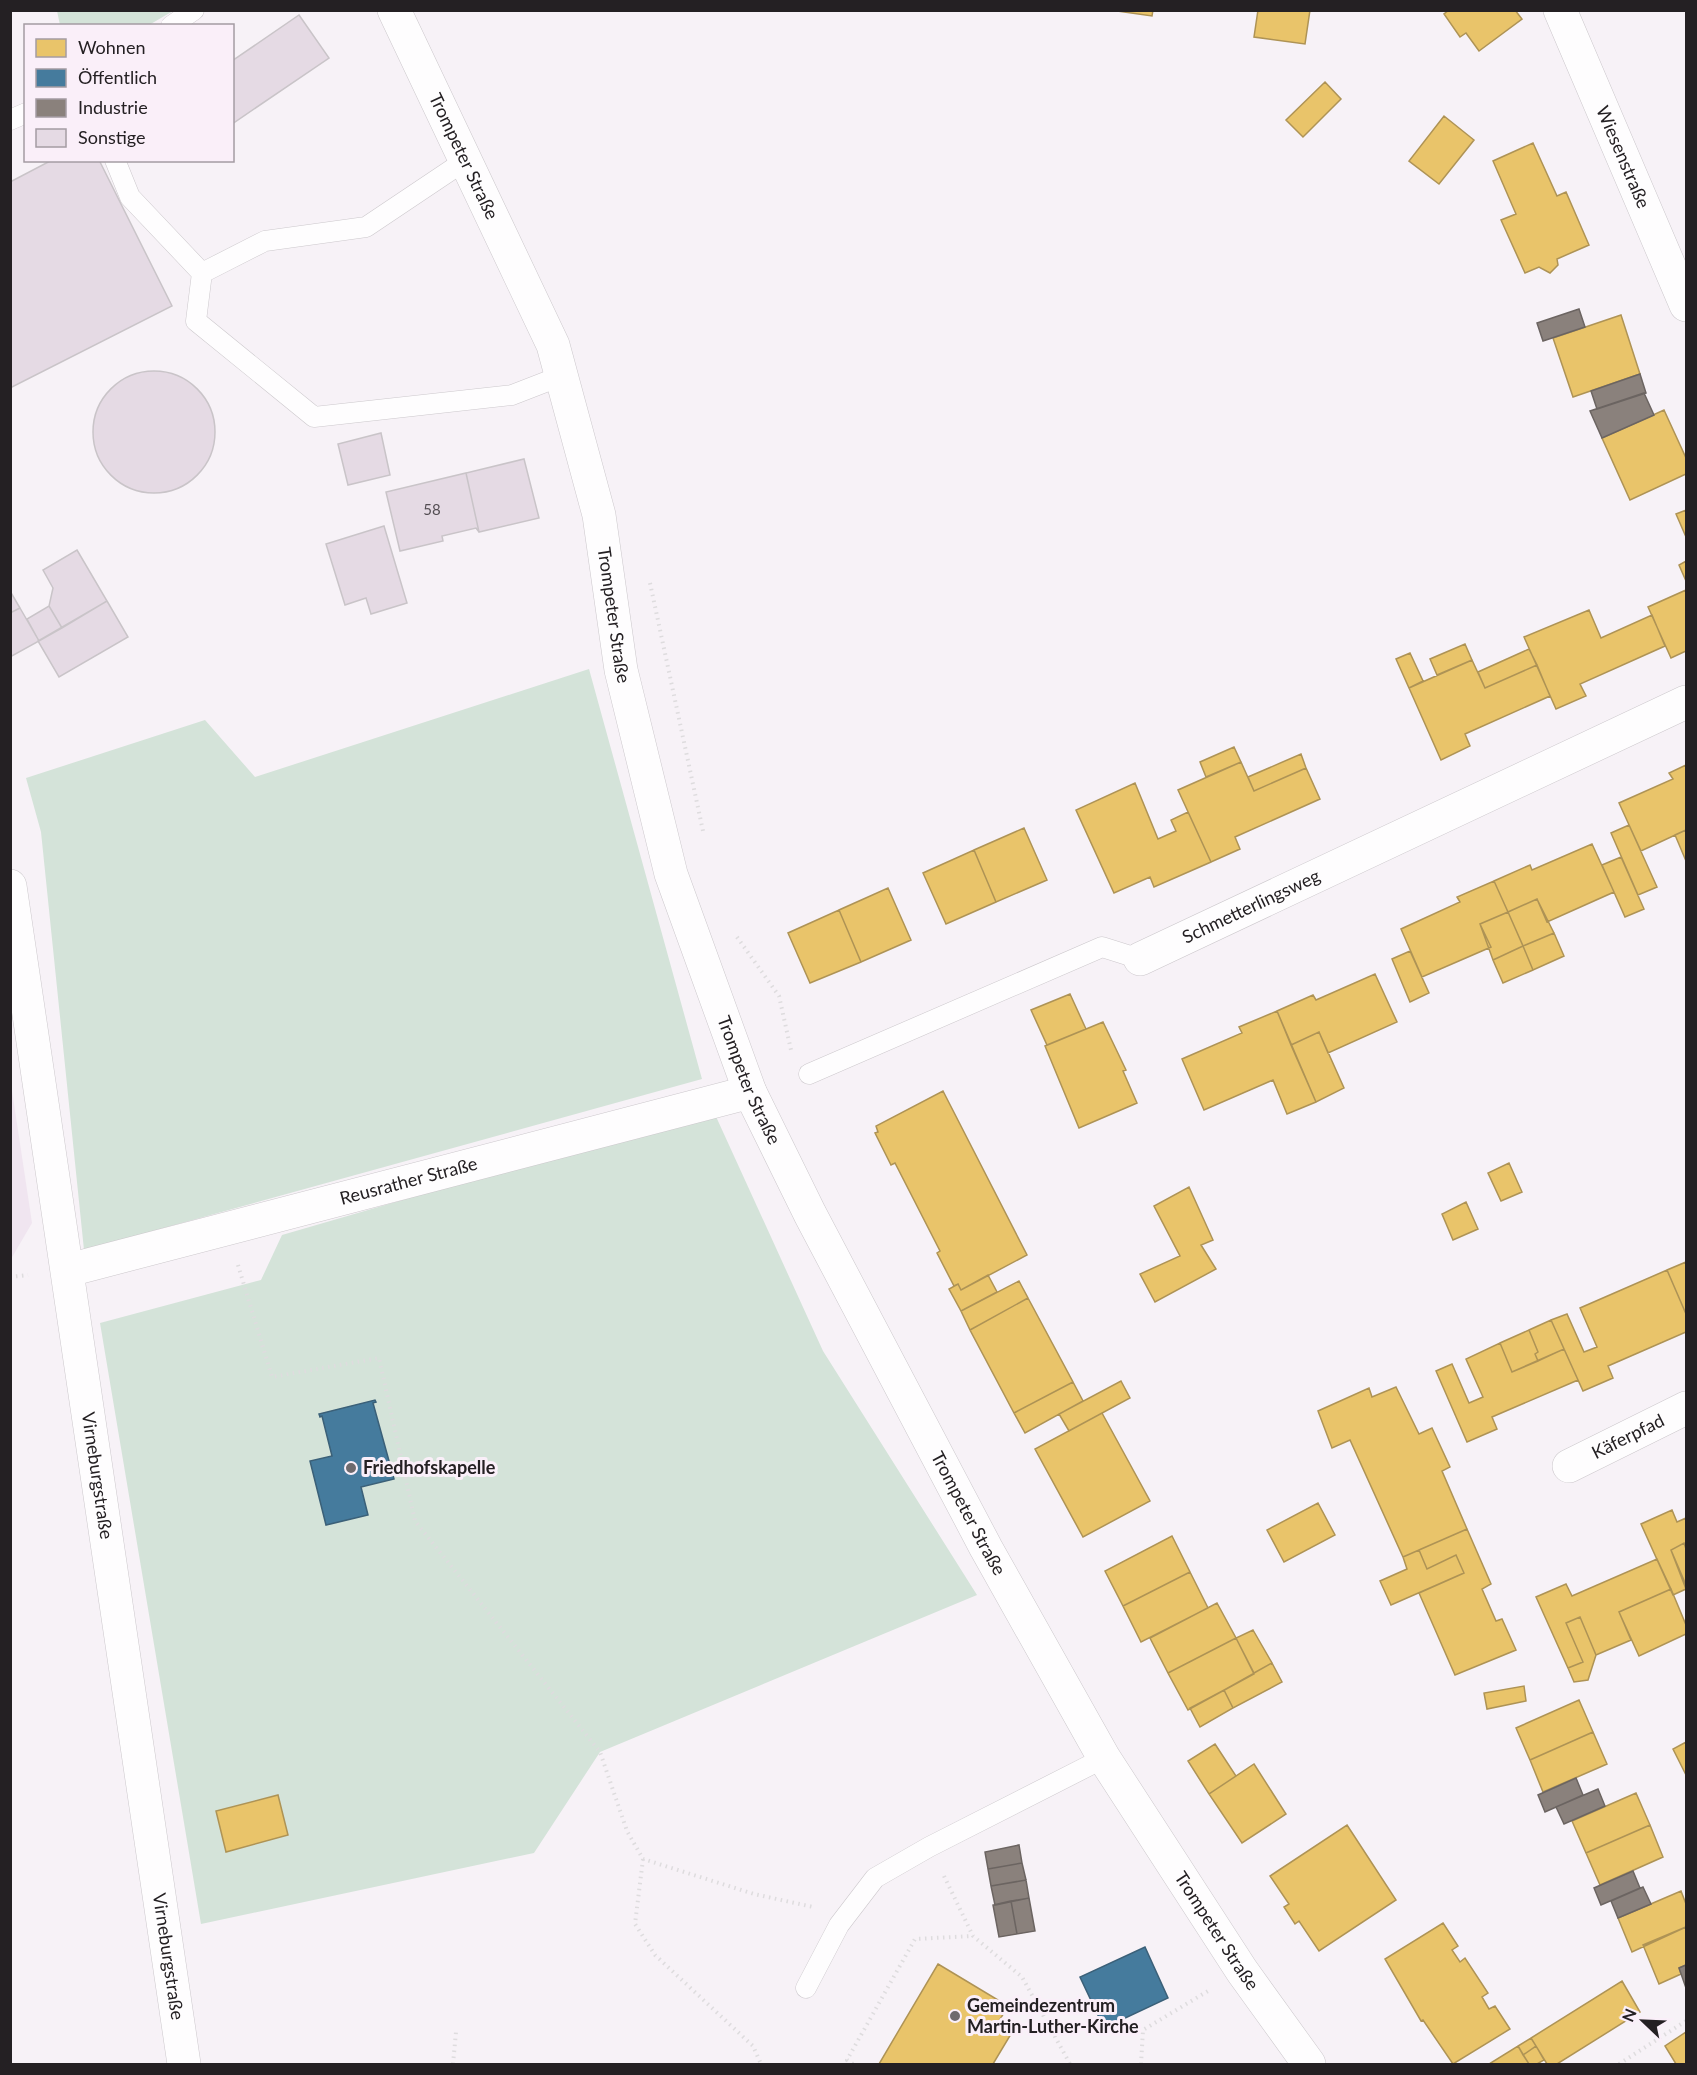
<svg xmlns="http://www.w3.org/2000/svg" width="1697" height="2075" viewBox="0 0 1697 2075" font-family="Lato,sans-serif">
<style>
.built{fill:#f0e5f0}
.green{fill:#d4e3d9}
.homes{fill:#e9c46a;stroke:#ae9355;stroke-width:1.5}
.public{fill:#457b9d;stroke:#3b6078;stroke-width:1.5}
.industry{fill:#8a817c;stroke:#6b6461;stroke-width:1.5}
.building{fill:#e5dae4;stroke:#c9c4c8;stroke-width:1.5}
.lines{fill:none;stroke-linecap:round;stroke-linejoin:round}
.lane-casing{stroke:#ccc8cc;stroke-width:21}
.street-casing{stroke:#ccc8cc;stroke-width:34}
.secondary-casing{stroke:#ccc8cc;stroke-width:34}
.path{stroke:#dedcde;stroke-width:4;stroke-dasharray:1.5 4.5;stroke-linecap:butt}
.lane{stroke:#fefdfe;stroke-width:20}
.street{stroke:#fefdfe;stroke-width:33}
.secondary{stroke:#fefdfe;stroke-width:33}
.poi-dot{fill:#6e6a6d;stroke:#faeff9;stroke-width:2}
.labels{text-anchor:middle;stroke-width:6;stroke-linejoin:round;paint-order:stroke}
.number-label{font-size:15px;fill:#544e53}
.street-label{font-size:18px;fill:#242023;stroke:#faeff9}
.poi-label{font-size:18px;font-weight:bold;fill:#242023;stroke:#faeff9;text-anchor:start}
</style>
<rect width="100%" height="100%" fill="#f7f2f7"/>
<path class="built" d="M11 1084 32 1223 11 1259H10Z"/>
<path class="green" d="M57 11V10L173 11 149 25H60Z
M589 669 702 1079 84 1250 41 832 26 778 205 720 255 777Z
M713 1110 823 1351 977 1595 600 1752 534 1853 201 1924 100 1323 261 1280 282 1235Z"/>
<path class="homes" d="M1110 10H1153L1152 16Z
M1258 10H1310L1305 44 1254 37Z
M1449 10H1515L1522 19 1479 51 1466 33 1460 37 1444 14Z
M1325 82 1341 99 1303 137 1286 120Z
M1444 116 1474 140 1439 184 1409 161Z
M1533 143 1557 196 1566 192 1589 245 1557 259 1558 265 1550 273 1539 267 1525 273 1501 220 1516 214 1493 161Z
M1621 315 1640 374 1573 397 1553 338Z
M1664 410 1686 458V474L1630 500 1602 438Z
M1686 510V537L1676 514Z
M1686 561V581L1679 565Z
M1686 590V651L1671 658 1648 607Z
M1589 610 1601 638 1652 615 1665 646 1580 684 1586 696 1556 709 1524 637Z
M1465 644 1472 660 1437 675 1430 659Z
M1529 649 1537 665 1485 688 1478 672Z
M1410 653 1423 681 1409 688 1396 659Z
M1472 660 1485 688 1537 665 1550 696 1465 734 1470 746 1441 760 1409 688Z
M1234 747 1241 762 1206 777 1200 762Z
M1301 754 1306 768 1254 791 1248 777Z
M1241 762 1254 791 1306 768 1320 799 1235 837 1240 849 1211 862 1178 790Z
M1686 765V830L1641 851 1619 803 1673 779 1669 773Z
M1135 783 1158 839 1176 831 1171 820 1188 812 1211 862 1154 887 1150 877 1114 893 1076 810Z
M1629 825 1657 887 1638 895 1611 833Z
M1024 828 1047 880 996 902 974 850Z
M1686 830V861L1675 835Z
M1592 844 1614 892 1547 922 1537 899 1508 912 1494 881 1530 865 1532 870Z
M974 850 996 902 946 924 923 873Z
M1621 857 1644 909 1625 917 1602 865Z
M1494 881 1508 912 1480 924 1491 947 1422 977 1401 929 1460 902 1457 897Z
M888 888 911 940 861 962 839 910Z
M1537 899 1554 933 1523 946 1508 912Z
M839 910 861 962 810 983 788 933Z
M1508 912 1523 946 1493 960 1480 924Z
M1554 933 1564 956 1533 970 1523 946Z
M1523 946 1533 970 1503 983 1493 960Z
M1410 951 1429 993 1410 1002 1392 959Z
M1375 974 1397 1022 1328 1053 1319 1032 1291 1045 1277 1011 1313 995 1316 1000Z
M1070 994 1086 1029 1047 1045 1031 1010Z
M1277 1011 1316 1102 1287 1114 1273 1080 1204 1110 1182 1059 1242 1033 1239 1027Z
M1103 1022 1126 1070 1123 1071 1137 1103 1079 1128 1045 1046Z
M1319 1032 1344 1088 1316 1102 1291 1045Z
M943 1091 1027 1255 961 1290 958 1284 954 1286 937 1253 940 1251 895 1163 891 1165 875 1133 878 1132 876 1126Z
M1509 1163 1522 1192 1501 1201 1488 1173Z
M1189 1187 1213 1240 1201 1245 1216 1269 1155 1302 1140 1274 1180 1256 1154 1206Z
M1466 1202 1478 1229 1453 1240 1442 1214Z
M1686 1262V1314L1667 1270Z
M1667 1270 1686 1314V1332L1608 1366 1613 1378 1583 1391 1551 1320 1567 1314 1584 1352 1597 1347 1580 1308Z
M988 1275 997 1292 961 1311 949 1289 958 1284 961 1290Z
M1019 1281 1028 1298 970 1330 961 1311Z
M1028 1298 1073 1382 1014 1413 970 1330Z
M1551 1320 1564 1349 1538 1361 1535 1354 1538 1352 1529 1330Z
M1529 1330 1538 1352 1535 1354 1538 1361 1512 1372 1500 1343Z
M1500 1343 1512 1372 1564 1349 1578 1380 1492 1417 1497 1429 1467 1442 1436 1371 1452 1364 1469 1403 1483 1397 1466 1359Z
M1121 1381 1130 1398 1069 1431 1059 1414Z
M1073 1382 1083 1401 1025 1433 1014 1413Z
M1396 1387 1419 1434 1432 1428 1450 1467 1442 1471 1467 1529 1403 1557 1350 1440 1332 1448 1318 1411 1369 1388 1372 1397Z
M1102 1413 1150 1501 1083 1537 1035 1449Z
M1318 1503 1335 1535 1284 1562 1267 1530Z
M1672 1510 1677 1522 1686 1518V1549L1684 1543 1671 1550 1686 1589 1673 1595 1641 1524Z
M1467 1529 1491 1584 1482 1589 1496 1621 1502 1619 1516 1650 1455 1675 1419 1593 1464 1573 1456 1555 1427 1569 1419 1550Z
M1172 1536 1190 1572 1123 1606 1105 1571Z
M1684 1543 1686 1549V1585L1671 1550Z
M1419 1550 1427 1569 1456 1555 1464 1573 1391 1605 1380 1581 1407 1569 1403 1557Z
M1657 1559 1671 1589 1619 1612 1631 1640 1596 1655 1580 1617 1566 1623 1583 1662 1568 1668 1536 1597 1566 1584 1572 1596Z
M1190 1572 1208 1608 1141 1642 1123 1606Z
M1671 1589 1686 1625V1634L1639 1656 1619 1612Z
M1217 1603 1236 1638 1168 1673 1150 1638Z
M1580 1617 1596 1655 1588 1680 1574 1682 1568 1668 1583 1662 1566 1623Z
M1253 1630 1272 1663 1254 1673 1236 1638Z
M1236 1638 1254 1674 1188 1710 1168 1673Z
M1272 1663 1282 1682 1233 1708 1224 1690Z
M1524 1686 1526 1701 1487 1709 1484 1693Z
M1224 1690 1233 1708 1200 1727 1190 1708Z
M1579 1700 1593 1732 1530 1760 1516 1728Z
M1593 1732 1607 1764 1543 1792 1530 1760Z
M1686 1742V1775L1673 1749Z
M1215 1744 1236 1776 1209 1794 1188 1761Z
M1254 1764 1286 1814 1242 1843 1209 1794Z
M1636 1793 1650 1825 1586 1853 1572 1821Z
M278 1795 288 1835 226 1852 216 1811Z
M1347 1825 1396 1900 1319 1951 1299 1921 1295 1924 1284 1907 1289 1904 1270 1876Z
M1650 1825 1663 1857 1600 1885 1586 1853Z
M1681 1891 1686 1904V1927L1632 1952 1618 1918Z
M1443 1923 1458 1946 1452 1950 1460 1962 1465 1958 1488 1993 1482 1997 1489 2009 1495 2006 1510 2029 1453 2064 1423 2020 1421 2021 1385 1959Z
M1686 1927V1965L1679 1968 1681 1974 1659 1984 1643 1945Z
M938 1964 1008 2006 996 2026 1011 2034 993 2064H879Z
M1622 1981 1640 2012 1557 2064H1547L1531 2038Z
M1686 2032V2064H1676L1665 2046Z
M1531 2038 1536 2046 1523 2055 1518 2046Z
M1518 2046 1529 2064H1489Z
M1536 2046 1544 2060 1537 2064H1529L1523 2055Z"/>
<path class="public" d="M375 1400 376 1402 373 1403 394 1479 361 1487 368 1515 326 1525 310 1461 332 1456 322 1416 320 1417 319 1414Z
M1145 1947 1168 1998 1104 2028 1080 1977Z"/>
<path class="industry" d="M1579 309 1585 327 1543 341 1537 323Z
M1640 374 1646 393 1597 409 1591 391Z
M1644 393 1654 415 1602 438 1590 411Z
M1576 1778 1583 1795 1545 1812 1538 1795Z
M1598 1789 1605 1806 1564 1824 1556 1807Z
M1019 1845 1022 1863 988 1869 985 1852Z
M1022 1863 1026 1880 991 1886 988 1869Z
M1633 1871 1640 1888 1601 1905 1594 1888Z
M1026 1880 1029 1898 995 1905 991 1886Z
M1643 1887 1651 1904 1618 1918 1611 1901Z
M1029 1898 1035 1931 1017 1934 1011 1901Z
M1011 1901 1017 1934 999 1937 993 1905Z
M1686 1965V1988L1679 1968Z"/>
<path class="building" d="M299 15 329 58 232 124V61Z
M52 160H99L172 306 10 388V182Z
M93 432a61 61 0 1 1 122 0a61 61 0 1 1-122 0Z
M381 433 390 475 348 485 338 444Z
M524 459 539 518 479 532 466 473Z
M466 473 479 532 476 528 442 536 443 541 400 551 386 492Z
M384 526 407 603 371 614 366 598 345 605 326 544Z
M77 550 107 601 62 628 49 606 53 588 43 570Z
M10 591 20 608 10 613Z
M107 601 128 637 59 677 38 641Z
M49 606 62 628 39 641 27 619Z
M20 608 39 641 10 657V613Z"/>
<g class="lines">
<g class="lane-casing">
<path id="lane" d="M171 26 194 10
M10 120 26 113
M115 160 130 197 202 273
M466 160 366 227 265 241 202 273 196 321 314 417 512 395 561 376
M809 1074 1102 947 1140 959
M806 1988 839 1925 875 1878 929 1847 1104 1758"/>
</g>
<g class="street-casing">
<g id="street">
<path id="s1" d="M1560 10 1686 305"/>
<path id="s2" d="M10 886 184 2064"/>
<path id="s3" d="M1140 959 1686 702"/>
<path id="s4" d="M69 1270 750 1092"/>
<path id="s5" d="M1569 1466 1686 1408"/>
</g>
</g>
<g class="secondary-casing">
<g id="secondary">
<path id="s6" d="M394 10 553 345 599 515 621 670 671 874 750 1092 810 1214 986 1548 1104 1758 1242 1971 1309 2064"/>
</g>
</g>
<path class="path" d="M650 583 703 831
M737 937 779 996 791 1050
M238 1265 272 1377 379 1358 415 1521 600 1752 627 1831 643 1859 754 1894 813 1907
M10 1277 28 1275
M643 1859 635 1924 655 1955 753 2046 761 2064
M944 1876 973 1936 1022 1977 1070 2064
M453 2064 456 2032
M853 2064 847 2060 915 1939 973 1936
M1141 2064 1143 2030 1208 1991
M1619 2064 1686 2021"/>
<use href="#lane" class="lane"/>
<use href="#street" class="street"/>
<use href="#secondary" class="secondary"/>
</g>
<g class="poi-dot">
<circle cx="351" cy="1468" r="6"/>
<circle cx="955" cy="2016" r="6"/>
</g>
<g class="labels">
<g class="number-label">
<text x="432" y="515">58</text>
</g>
<g class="street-label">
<text dy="6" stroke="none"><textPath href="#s6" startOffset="162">Trompeter Straße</textPath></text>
<text dy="6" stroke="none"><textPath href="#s1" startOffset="160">Wiesenstraße</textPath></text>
<text dy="6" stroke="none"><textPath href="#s6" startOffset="648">Trompeter Straße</textPath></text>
<text dy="6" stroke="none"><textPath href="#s3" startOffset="123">Schmetterlingsweg</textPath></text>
<text dy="6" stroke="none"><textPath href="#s6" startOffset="1134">Trompeter Straße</textPath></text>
<text dy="6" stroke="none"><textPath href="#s4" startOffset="351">Reusrather Straße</textPath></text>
<text dy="6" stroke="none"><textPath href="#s5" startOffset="66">Käferpfad</textPath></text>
<text dy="6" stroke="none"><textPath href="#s2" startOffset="596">Virneburgstraße</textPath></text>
<text dy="6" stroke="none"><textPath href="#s6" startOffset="1620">Trompeter Straße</textPath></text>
<text dy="6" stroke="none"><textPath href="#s6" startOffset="2106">Trompeter Straße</textPath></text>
<text dy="6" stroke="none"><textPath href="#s2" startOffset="1082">Virneburgstraße</textPath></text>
</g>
<g class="poi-label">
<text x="363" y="1474">Friedhofskapelle</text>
<text x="967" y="2012">Gemeindezentrum<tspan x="967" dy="21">Martin-Luther-Kirche</tspan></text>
</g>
</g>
<rect width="1697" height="2075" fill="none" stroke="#242023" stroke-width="24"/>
<rect x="24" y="24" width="210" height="138" fill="#faeff9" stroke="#a49ca3" stroke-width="1.5"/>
<rect x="36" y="39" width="30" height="18" fill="#e9c46a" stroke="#a49ca3" stroke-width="1.5"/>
<text x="78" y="54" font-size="18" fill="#242023">Wohnen</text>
<rect x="36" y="69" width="30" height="18" fill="#457b9d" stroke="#a49ca3" stroke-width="1.5"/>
<text x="78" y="84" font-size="18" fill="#242023">Öffentlich</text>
<rect x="36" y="99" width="30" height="18" fill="#8a817c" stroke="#a49ca3" stroke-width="1.5"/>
<text x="78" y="114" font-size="18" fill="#242023">Industrie</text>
<rect x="36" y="129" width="30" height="18" fill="#e5dae4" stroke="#a49ca3" stroke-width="1.5"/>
<text x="78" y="144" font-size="18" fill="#242023">Sonstige</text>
<g transform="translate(1643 2021) rotate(293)" stroke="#faeff9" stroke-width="4.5" paint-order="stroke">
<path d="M0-4.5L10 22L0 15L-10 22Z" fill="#242023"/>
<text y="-9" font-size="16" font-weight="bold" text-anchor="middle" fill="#242023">N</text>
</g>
</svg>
